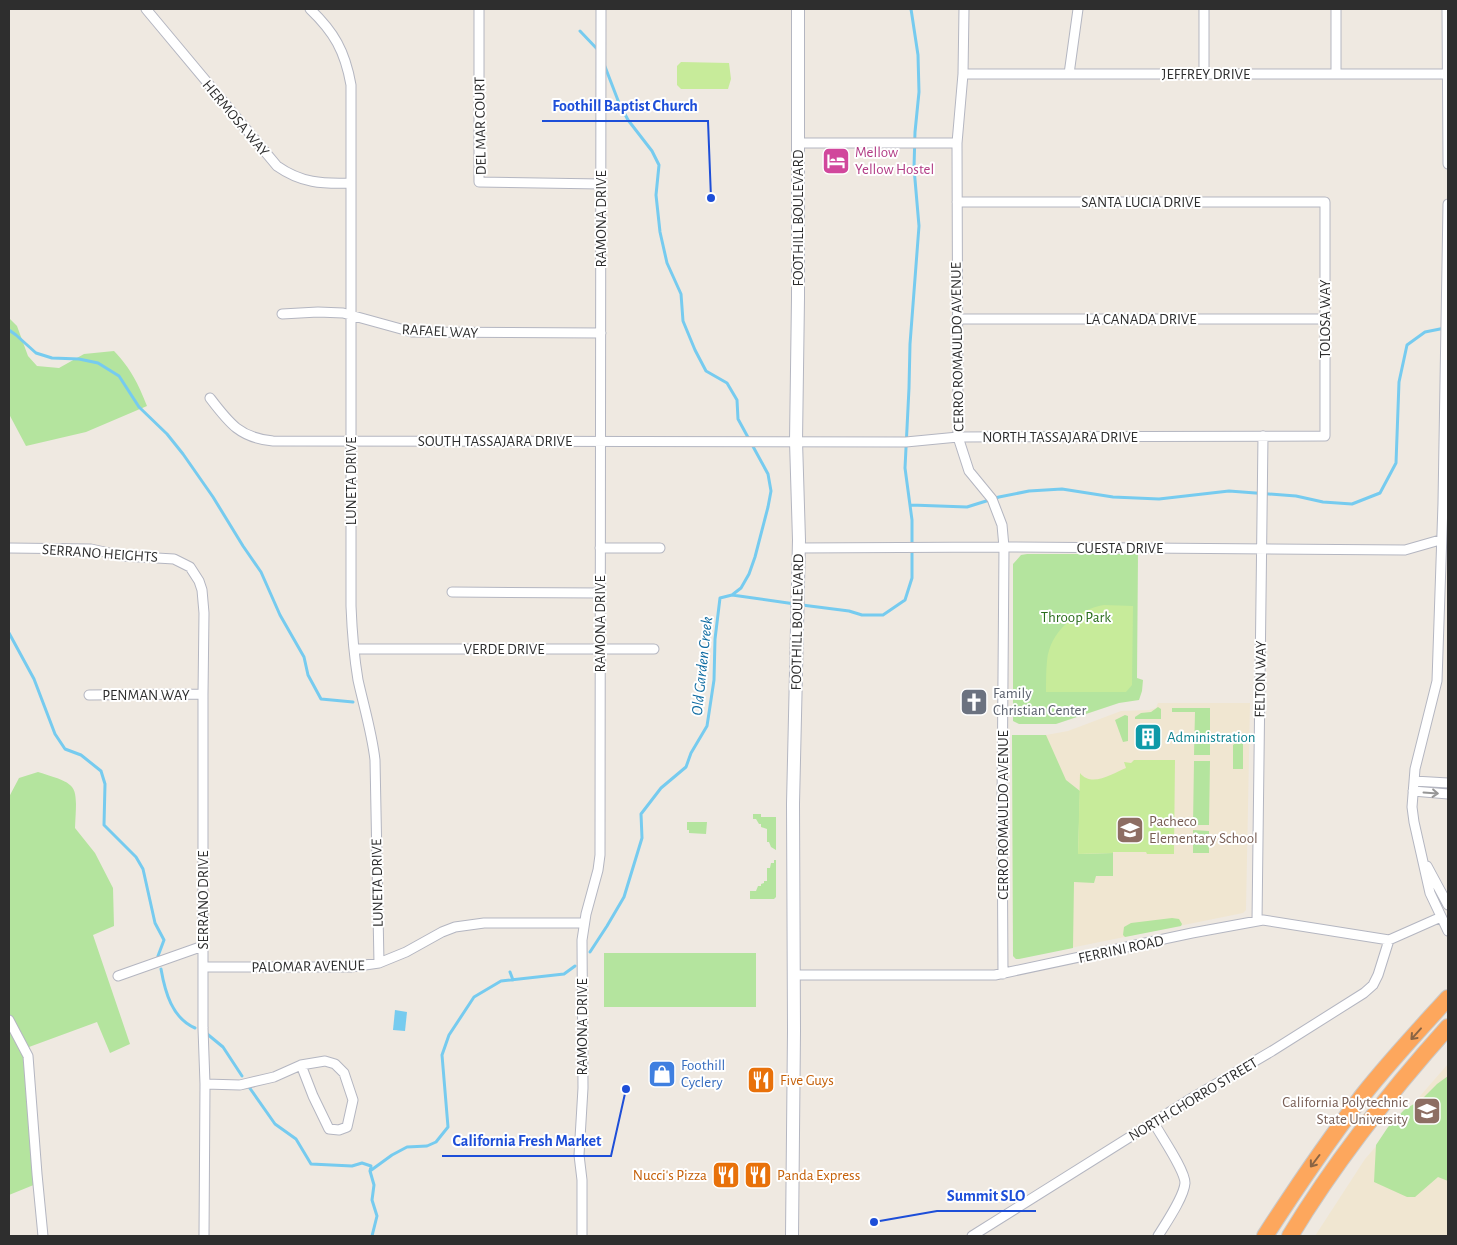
<svg xmlns="http://www.w3.org/2000/svg" width="1457" height="1245" viewBox="0 0 1457 1245" font-family="'Alegreya Sans',sans-serif">
<style>
.education{fill:#f0e6d1}
.green{fill:#b4e49e}
.pitch{fill:#c7eb9a}
.water{fill:#76cbef}
.lines{fill:none;stroke-linecap:round;stroke-linejoin:round}
.stream{stroke:#76cbef;stroke-width:3}
.street-casing{stroke:#b4b6c1;stroke-width:11}
.secondary-casing{stroke:#b4b6c1;stroke-width:14}
.highway-casing{stroke:#c9c9c9;stroke-width:18}
.street{stroke:#fff;stroke-width:9}
.secondary{stroke:#fff;stroke-width:12}
.highway{stroke:#fda75d;stroke-width:16}
.oneway{stroke:#969696}
.oneway2{stroke:#8b6443}
.labels{text-anchor:middle;stroke-width:4;stroke-linejoin:round;paint-order:stroke}
.street-label{font-size:15px;fill:#2e2e2e;stroke:#fff}
.hotel-label{font-size:15px;fill:#b23c85;stroke:#fff;text-anchor:start}
.park-label{font-size:15px;fill:#2a6d1c;stroke:#fff}
.worship-label{font-size:15px;fill:#5b616d;stroke:#fff;text-anchor:start}
.culture-label{font-size:15px;fill:#0d838f;stroke:#fff;text-anchor:start}
.education-label{font-size:15px;fill:#785e54;stroke:#fff;text-anchor:start}
.shop-label{font-size:15px;fill:#366cbe;stroke:#fff;text-anchor:start}
.food-label{font-size:15px;fill:#c56008;stroke:#fff;text-anchor:start}
.water-label{font-size:16px;font-style:italic;fill:#0e6ba1;stroke:#fff}
.leader{fill:none;stroke:#1d4ed8;stroke-width:2}
.callout-dot{fill:#1d4ed8;stroke:#fff;stroke-width:2}
.callout-label{font-size:16px;text-anchor:middle;font-weight:bold;fill:#1d4ed8;stroke:#fff;stroke-width:4;stroke-linejoin:round;paint-order:stroke}
</style>
<rect width="100%" height="100%" fill="#efe9e1"/>
<path class="education" d="M1158 703H1250L1246 910 1243 913 1016 959 1013 956 1012 735H1046L1068 731 1121 711 1149 710 1156 708Z
M1448 1064V1236H1315L1365 1159Z"/>
<path class="green" d="M9 318 17 326 28 356 37 366 59 368 84 354 114 351C131 369 138 383 147 406L86 432 26 446 9 414Z
M1027 554H1138L1137 678 1143 680 1142 691 1139 700 1119 703 1056 724H1019L1013 721V564L1021 555Z
M1158 707 1161 709V719H1135V717L1141 713 1151 712Z
M1172 708H1210V755H1194L1195 712H1172Z
M1125 715 1128 716V741L1123 742 1115 720Z
M1012 735H1046L1066 780 1080 791 1078 854 1113 853V876H1096L1094 883 1074 882 1073 948 1019 959H1016L1013 956Z
M1238 741 1242 742 1243 744V769H1233V745Z
M1194 761H1210L1209 825H1193Z
M38 772C80 785 77 784 75 828L95 853 113 888 114 926 93 935 130 1044 110 1053 97 1022 29 1047 36 1184 9 1195V797L19 778Z
M753 814H761V817H776V850L771 847 769 842H767V829L761 827V824H759L756 819H753Z
M687 822H707L706 834 689 833V830H687Z
M1193 830 1209 831V853H1193Z
M774 860H776V897L774 899H750V891H756L758 886H761V884L764 883V881H767V868H770L771 863H774Z
M1172 918 1179 919 1182 924 1181 926 1125 937 1123 935 1124 927 1131 923Z
M604 953H756V1007H604Z
M1448 1076V1181L1438 1177 1415 1197H1407L1374 1182 1376 1145 1388 1127 1404 1110 1422 1099 1437 1084Z"/>
<path class="pitch" d="M681 62 729 63 731 79 728 89H681L677 85V66Z
M1104 605 1133 606 1132 685 1126 692H1046C1046 682 1046 671 1047 661 1050 631 1076 610 1104 605Z
M1134 760H1175L1174 854H1147L1146 852H1113V853L1078 854 1080 773C1092 788 1113 773 1126 768L1124 762 1131 763Z"/>
<path class="water" d="M395 1010 407 1012 405 1031 393 1030Z"/>
<g class="lines">
<path class="stream" d="M580 31 599 51
M9 330 16 335 36 353 52 358 79 359 98 363 119 376 139 407 167 434 183 454 213 497 243 546 261 572 280 615 304 657 308 675 321 699 353 702
M911 505 967 507 999 497 1029 491 1062 489 1113 497 1159 499 1229 491 1296 496 1323 502 1352 504 1380 493 1396 463 1399 382 1407 345 1425 332 1445 328
M732 595 795 604
M802 605 849 611 862 615H883L905 600 912 578V520L905 468 909 388 910 344 919 226 914 168 915 132 919 92 918 55 911 9
M9 633 34 679 55 734 65 749 81 755 101 771 105 784 104 825 136 857 143 869 155 923 164 940 158 956
M590 952 607 926 624 897 642 838 641 814 661 788 686 767 691 753 707 726 714 680 715 639 720 598 732 595 741 588 749 574 755 557 768 507 771 491 768 474 738 419 737 400 727 383 706 371 695 350 683 321 681 294 667 263 660 232 656 195 659 165 652 151 628 120 619 103 604 64
M161 969C165 992 172 1018 195 1028
M510 972 513 980
M206 1033 223 1047 242 1076
M249 1087 275 1124 296 1139 311 1164 352 1166 362 1163 371 1166 370 1171 374 1185 372 1200 377 1216 372 1236
M370 1171 392 1155 407 1147 427 1146 436 1142 448 1127 442 1055 449 1035 474 997 501 981 564 974 575 966"/>
<g class="street-casing">
<path id="street" d="M146 9 277 166C301 183 322 184 351 183
M310 9C334 32 345 51 351 85V606C352 631 354 656 358 680 364 707 372 733 375 760L379 963
M479 9V182L601 184
M964 9 963 74 957 143 958 437 969 471 992 499 1002 525 1004 547 1002 806 1003 974
M1204 9V74
M1447 9 1448 164
M963 74H1448
M1069 74 1078 9
M1336 74V9
M798 143H957
M1448 204 1443 503 1437 681 1415 769 1412 807 1414 822 1430 893 1448 931
M282 314 318 312 343 313 412 332 601 333
M956 319H1325
M210 398C229 423 240 438 273 441L906 442 958 437 1325 436V202H957
M9 548 91 549 123 556 174 559 190 567 199 581 202 590 204 613 203 694V1028L205 1084 204 1236
M600 548H660
M798 548 1004 547 1405 550 1440 540
M452 592 600 593
M354 649H654
M89 695 203 694
M1414 781 1448 783
M1413 791 1448 794
M1427 866 1448 905
M1257 921 1263 436
M203 967H351L379 963 406 952 442 932 455 927 484 923H584
M794 975H995L1192 933 1263 920 1389 940 1441 917
M118 976 203 946
M9 1020 28 1056 37 1174 43 1236
M325 1061 335 1064 344 1073 353 1100 347 1127 339 1130 329 1129 313 1096 301 1065Z
M205 1084 240 1085 274 1077 301 1065
M1154 1123C1161 1136 1185 1170 1185 1183 1184 1197 1166 1223 1158 1236
M582 1236V1180L579 1155 583 1088 582 940 586 914 598 870 600 855 601 9
M972 1236 1192 1098 1272 1051 1364 993 1373 985 1378 975 1389 940"/>
</g>
<g class="secondary-casing">
<path id="secondary" d="M792 1236 794 1031 793 804 799 540 796 441 798 298V9"/>
</g>
<g class="highway-casing">
<path id="highway" d="M1265 1236C1296 1188 1328 1141 1363 1095 1390 1061 1419 1030 1448 998
M1290 1236C1336 1160 1389 1093 1448 1027"/>
</g>
<use href="#street" class="street"/>
<use href="#secondary" class="secondary"/>
<use href="#highway" class="highway"/>
</g>
<defs><path id="oneway-shaft" d="M-6 0H5M1.5-3L5.5 0L1.5 3" fill="none" stroke-width="1.6" stroke-linecap="round" stroke-linejoin="round" transform="scale(1.25)"/></defs>
<use class="oneway" href="#oneway-shaft" transform="translate(1431 793) rotate(4)"/>
<g class="oneway2">
<use href="#oneway-shaft" transform="translate(1416 1034) rotate(132)"/>
<use href="#oneway-shaft" transform="translate(1315 1161) rotate(127)"/>
</g>
<defs>
<g id="hotel-square" transform="scale(1.4375)"><rect x="-9" y="-9" width="18" height="18" rx="4" fill="#d1479c" stroke="#fff"/><path d="M-6-4.5h1.5V1H6V5H4.5V3h-9V5H-6ZM-4 0a1.8 1.8 0 1 1 3.6 0ZM.5 0V-2.5h3Q6-2.5 6 0Z" fill="#fff"/></g>
<g id="church-square" transform="scale(1.4375)"><rect x="-9" y="-9" width="18" height="18" rx="4" fill="#6b7280" stroke="#fff"/><path d="M-1.2-6h2.4v3.5h3.3v2.4h-3.3V6h-2.4V-.1h-3.3v-2.4h3.3Z" fill="#fff"/></g>
<g id="building-square" transform="scale(1.4375)"><rect x="-9" y="-9" width="18" height="18" rx="4" fill="#0f9aa8" stroke="#fff"/><path d="M-4-6H4V6H1V3H-1V6H-4ZM-2.5-4.3h1.7v1.8h-1.7ZM.8-4.3h1.7v1.8H.8ZM-2.5-1h1.7V.8h-1.7ZM.8-1h1.7V.8H.8Z" fill="#fff"/></g>
<g id="school-square" transform="scale(1.4375)"><rect x="-9" y="-9" width="18" height="18" rx="4" fill="#8d6e63" stroke="#fff"/><path d="M0-5L7-2L0 1L-7-2ZM-4 1L0 2.5L4 1V4Q0 6-4 4Z" fill="#fff"/></g>
<g id="shop-square" transform="scale(1.4375)"><rect x="-9" y="-9" width="18" height="18" rx="4" fill="#3f7fe0" stroke="#fff"/><path d="M-5-2.5h2.3a2.7 3.5 0 0 1 5.4 0H5L5.5 6h-11ZM-1.5-2.5h3a1.5 2.3 0 0 0-3 0Z" fill="#fff"/></g>
<g id="restaurant-square" transform="scale(1.4375)"><rect x="-9" y="-9" width="18" height="18" rx="4" fill="#e8710a" stroke="#fff"/><path d="M-5-6h1v4h1v-4h1v4h1v-4h1v5L-1.5 .5V6h-2V.5L-5-1ZM5-6V6H3V1.5H1.5Q1.5-4 5-6Z" fill="#fff"/></g>
<g id="university-square" transform="scale(1.4375)"><rect x="-9" y="-9" width="18" height="18" rx="4" fill="#8d6e63" stroke="#fff"/><path d="M0-5L7-2L0 1L-7-2ZM-4 1L0 2.5L4 1V4Q0 6-4 4Z" fill="#fff"/></g>
</defs>
<g fill-rule="evenodd">
<use href="#hotel-square" x="836" y="161"/>
<use href="#church-square" x="974" y="702"/>
<use href="#building-square" x="1148" y="737"/>
<use href="#school-square" x="1130" y="830"/>
<use href="#shop-square" x="662" y="1074"/>
<use href="#restaurant-square" x="761" y="1080"/>
<use href="#university-square" x="1427" y="1111"/>
<use href="#restaurant-square" x="726" y="1175"/>
<use href="#restaurant-square" x="758" y="1175"/>
</g>
<g class="labels">
<g class="street-label">
<text x="1206" y="79">JEFFREY DRIVE</text>
<text transform="translate(236 118) rotate(50)" y="5">HERMOSA WAY</text>
<text transform="translate(480 126) rotate(-91)" y="5">DEL MAR COURT</text>
<text x="1141" y="207">SANTA LUCIA DRIVE</text>
<text transform="translate(798 218) rotate(-90)" y="5">FOOTHILL BOULEVARD</text>
<text transform="translate(601 219) rotate(-90)" y="5">RAMONA DRIVE</text>
<text x="1141" y="324">LA CANADA DRIVE</text>
<text transform="translate(1325 319) rotate(-90)" y="5">TOLOSA WAY</text>
<text transform="translate(440 331) rotate(3)" y="5">RAFAEL WAY</text>
<text transform="translate(957 347) rotate(-91)" y="5">CERRO ROMAULDO AVENUE</text>
<text x="1060" y="442">NORTH TASSAJARA DRIVE</text>
<text x="495" y="446">SOUTH TASSAJARA DRIVE</text>
<text transform="translate(351 481) rotate(-90)" y="5">LUNETA DRIVE</text>
<text x="1120" y="553">CUESTA DRIVE</text>
<text transform="translate(100 553) rotate(4)" y="5">SERRANO HEIGHTS</text>
<text transform="translate(797 622) rotate(-89)" y="5">FOOTHILL BOULEVARD</text>
<text transform="translate(600 624) rotate(-90)" y="5">RAMONA DRIVE</text>
<text x="504" y="654">VERDE DRIVE</text>
<text transform="translate(1260 679) rotate(-89)" y="5">FELTON WAY</text>
<text x="146" y="700">PENMAN WAY</text>
<text transform="translate(1003 815) rotate(-90)" y="5">CERRO ROMAULDO AVENUE</text>
<text transform="translate(377 883) rotate(-91)" y="5">LUNETA DRIVE</text>
<text transform="translate(203 900) rotate(-90)" y="5">SERRANO DRIVE</text>
<text transform="translate(1121 949) rotate(-12)" y="5">FERRINI ROAD</text>
<text transform="translate(308 966) rotate(-1)" y="5">PALOMAR AVENUE</text>
<text transform="translate(582 1027) rotate(-90)" y="5">RAMONA DRIVE</text>
<text transform="translate(1193 1099) rotate(-31)" y="5">NORTH CHORRO STREET</text>
</g>
<g class="hotel-label">
<text x="855" y="157">Mellow<tspan x="855" dy="17">Yellow Hostel</tspan></text>
</g>
<g class="park-label">
<text x="1076" y="622">Throop Park</text>
</g>
<g class="worship-label">
<text x="993" y="698">Family<tspan x="993" dy="17">Christian Center</tspan></text>
</g>
<g class="culture-label">
<text x="1167" y="742">Administration</text>
</g>
<g class="education-label">
<text x="1149" y="826">Pacheco<tspan x="1149" dy="17">Elementary School</tspan></text>
<text x="1408" y="1107" text-anchor="end">California Polytechnic<tspan x="1408" dy="17">State University</tspan></text>
</g>
<g class="shop-label">
<text x="681" y="1070">Foothill<tspan x="681" dy="17">Cyclery</tspan></text>
</g>
<g class="food-label">
<text x="780" y="1085">Five Guys</text>
<text x="707" y="1180" text-anchor="end">Nucci's Pizza</text>
<text x="777" y="1180">Panda Express</text>
</g>
<g class="water-label">
<text transform="translate(701 666) rotate(-84)" y="6">Old Garden Creek</text>
</g>
</g>
<path class="leader" d="M711 198L708 121H542M626 1089L611 1156H442M874 1222L937 1211H1036"/>
<g class="callout-dot">
<circle cx="711" cy="198" r="5"/>
<circle cx="626" cy="1089" r="5"/>
<circle cx="874" cy="1222" r="5"/>
</g>
<g class="callout-label">
<text x="625" y="111">Foothill Baptist Church</text>
<text x="527" y="1146">California Fresh Market</text>
<text x="986" y="1201">Summit SLO</text>
</g>
<rect width="1457" height="1245" fill="none" stroke="#2e2e2e" stroke-width="20"/>
</svg>
